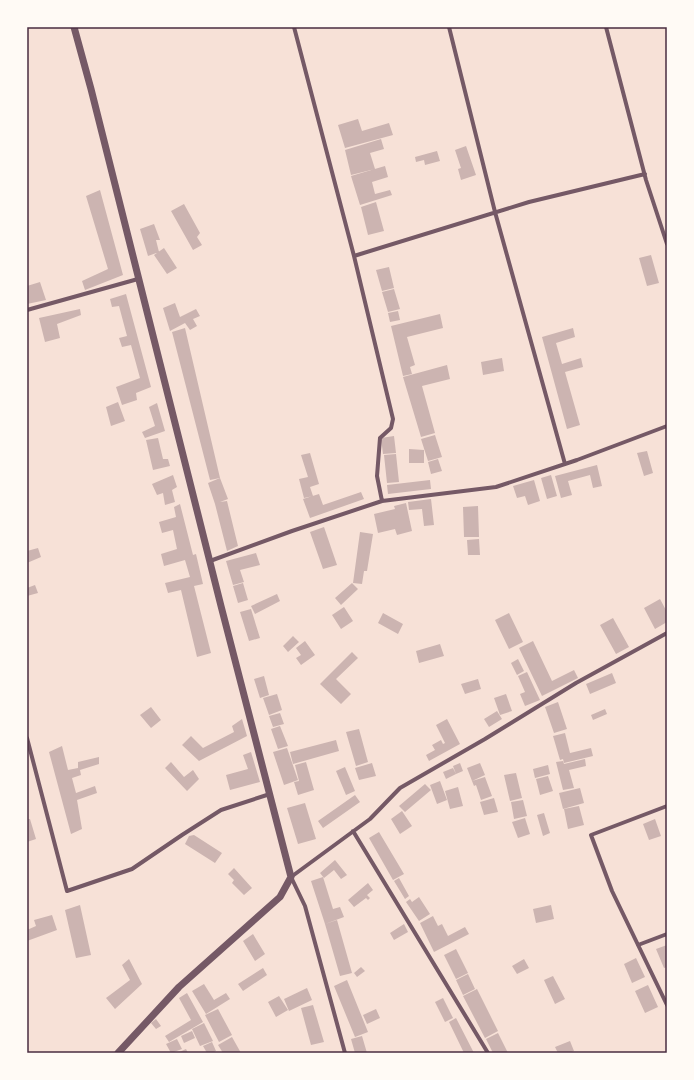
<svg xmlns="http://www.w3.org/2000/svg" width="694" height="1080" viewBox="0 0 694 1080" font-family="Mulish,sans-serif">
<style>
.building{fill:#ccb4b1}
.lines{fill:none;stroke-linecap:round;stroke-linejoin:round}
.minor{stroke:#755966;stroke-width:4}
.tertiary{stroke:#755966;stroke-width:7}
.neatline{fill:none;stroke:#4a2c40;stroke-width:1.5}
</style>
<rect width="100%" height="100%" fill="#f7e1d7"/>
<path class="building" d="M358 119 362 131 389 123 393 135 345 148 338 125Z
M381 139 384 149 370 153 375 169 351 175 345 150Z
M466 146 476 175 461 180 458 169 461 168 455 150Z
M437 151 440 161 425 165 424 160 416 162 415 157Z
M385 166 388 177 372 182 375 194 390 190 392 195 360 205 351 176Z
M100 190 123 275 85 290 82 281 108 269 86 196Z
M376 202 384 231 368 235 361 207Z
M184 204 200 233 197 237 202 245 193 250 171 211Z
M154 224 160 240H156L159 252 148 256 140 229Z
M164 248 177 268 167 274 154 255Z
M651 255 659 283 647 286 639 258Z
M389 267 394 288 382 291 376 270Z
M40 282 46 300 27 304V286Z
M394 289 400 309 388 312 382 292Z
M126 294 151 387 136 393 137 400 122 405 116 387 140 378 131 345 122 347 119 338 127 336 119 306 112 307 110 299Z
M175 303 180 317 196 309 200 316 193 319 197 326 190 330 185 323 170 331 163 308Z
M80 309 81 315 57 324 60 338 45 342 39 318Z
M398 311 400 320 390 322 388 313Z
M440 314 443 328 407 337 415 365 410 367 412 374 403 376 391 326Z
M185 328 220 478 228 499 220 502 227 501 238 546 227 551 215 504 208 483 220 478 210 480 172 332Z
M573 328 575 337 556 343 562 364 581 358 583 367 565 372 580 425 567 429 542 337Z
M502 358 504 371 483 375 481 362Z
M447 365 450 379 422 386 435 433 421 437 403 377Z
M118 402 125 421 111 426 106 407Z
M157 403 165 431 145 438 142 432 155 426 149 407Z
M435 435 442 457 428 461 421 439Z
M394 436 396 453 383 454 381 438Z
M158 438 163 459H168L170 466 153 470 146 440Z
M409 449 424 450V463H409Z
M647 451 653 473 644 476 637 453Z
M310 453 319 484 310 487 313 496 304 498 299 479 308 477 301 455Z
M396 454 399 482 387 483 384 455Z
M438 459 442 471 431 474 428 462Z
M597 465 602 486 593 488 590 475 568 481 572 495 561 498 555 476Z
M173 475 177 487 172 490 175 502 165 505 163 493 157 495 152 484Z
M551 475 557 496 547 499 541 478Z
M430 480 431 489 388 494 387 485Z
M534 480 540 501 528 505 525 496 517 498 513 486Z
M361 492 364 499 310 518 303 499 319 494 323 505Z
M431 499 434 525 424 526 422 509 409 510 408 502Z
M406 503 412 531 397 535 395 529 378 533 374 514 395 509 394 506Z
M180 504 193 555 196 554 203 584 194 586 211 653 197 657 181 590 168 593 165 583 190 577 185 560 164 566 161 554 177 549 173 530 162 533 159 522 176 517 174 507Z
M478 506 479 537H464L463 507Z
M324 527 337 565 323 569 310 532Z
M360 532 373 534 367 571H364L362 584 353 583Z
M479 539 480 555H468L467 540Z
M38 548 41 557 27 563V551Z
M256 553 260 565 240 570 244 582 233 585 226 561Z
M243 583 248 600 238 603 233 586Z
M352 583 358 589 341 605 335 598Z
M35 585 38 593 27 596V588Z
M277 594 280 601 255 614 251 606Z
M660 599 667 612V622L655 629 644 608Z
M344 607 353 621 341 629 332 615Z
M251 609 260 638 249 641 240 612Z
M383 613 403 624 398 634 378 623Z
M509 613 523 642 509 649 495 620Z
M613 618 629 647 616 654 600 625Z
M293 636 299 642 288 652 283 646Z
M305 641 315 655 301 665 296 658 301 655 296 648Z
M533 641 552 681 574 670 578 678 542 696 519 648Z
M440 644 444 656 419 663 416 651Z
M352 652 358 658 336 679 351 694 341 704 320 684Z
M518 659 524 671 517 675 511 663Z
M527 672 540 700 525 706 520 694 525 692 518 676Z
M612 673 616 683 590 694 586 684Z
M264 676 269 695 260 698 254 679Z
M478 679 481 689 465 694 461 684Z
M277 694 282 710 269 715 263 698Z
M506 694 512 711 500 715 494 698Z
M558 702 567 729 554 733 545 707Z
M151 707 161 720 151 728 140 715Z
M605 709 607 714 593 720 591 715Z
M497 711 502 719 489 727 484 719Z
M280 713 284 724 273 727 269 716Z
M242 719 247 736 199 761 182 745 191 736 203 748 234 732 232 726Z
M447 719 460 744 429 761 426 755 435 750 432 745 441 740 443 744 445 743 436 725Z
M280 726 288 746 278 749 271 729Z
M359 729 368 762 356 766 346 732Z
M565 733 570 753 591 748 593 756 564 763 563 759 560 760 553 736Z
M336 740 339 751 293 764 290 752Z
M62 746 68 770 78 768V762L99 757V764L80 770 81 775 72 778 76 793 95 786 97 793 77 800 82 829 71 834 49 752Z
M287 748 298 780 284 785 273 752Z
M251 752 260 782 230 790 226 775 248 769 243 755Z
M585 759 586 766 569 770 574 788 563 790 556 762 563 761 564 764Z
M171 762 184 777 193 770 199 779 187 791 165 768Z
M306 762 314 790 298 795 294 782 299 781 295 765Z
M372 763 376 776 359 780 355 768Z
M460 763 463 771 456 774 453 766Z
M480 763 485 775 472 781 467 768Z
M548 765 550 774 535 778 533 769Z
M345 767 355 791 346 795 336 771Z
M453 768 456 774 446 779 443 772Z
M516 773 522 798 510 801 504 775Z
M548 776 553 791 540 795 536 779Z
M485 777 492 796 481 800 476 785 474 786 472 781Z
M440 781 447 800 437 804 430 785Z
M425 784 431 790 405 812 399 806Z
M458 787 463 806 450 809 445 791Z
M580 788 584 803 563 809 559 793Z
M355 795 360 802 323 828 318 821Z
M494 798 498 812 484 815 480 802Z
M523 800 527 816 514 819 511 802Z
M305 803 316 839 298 844 287 808Z
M579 806 584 825 568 829 564 809Z
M402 811 412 826 400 834 391 819Z
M544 813 550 833 543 836 537 815Z
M525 818 530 834 518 838 512 822Z
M27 819H30L36 839 27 842Z
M655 819 661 836 649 840 643 824Z
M379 832 404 874 393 880 369 838Z
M194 835 222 853 215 863 185 844 189 836Z
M335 860 347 875 341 879 334 870 324 878 320 873Z
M234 868 252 888 244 895 232 883 234 880 228 874Z
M323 877 333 909 340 907 344 917 325 924 311 881Z
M399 878 409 896 405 899 394 881Z
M368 883 373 890 367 895 370 898 368 900 366 898 354 907 348 900Z
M419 897 430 914 419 921 406 902 410 899 412 902Z
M80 905 91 955 76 958 65 910Z
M551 905 554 919 536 923 533 909Z
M52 915 57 930 27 941V930L36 926 34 920Z
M433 916 438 926 442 924 448 936 465 927 469 934 434 952 420 923Z
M337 920 352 973 340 976 325 924Z
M404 924 408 932 394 940 390 933Z
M253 934 265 954 255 961 243 941Z
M667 945V967L664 968 656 949Z
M456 949 468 973 456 979 444 955Z
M636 958 645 977 632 983 624 964Z
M129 959 142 984 115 1009 106 998 130 980 122 965Z
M524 959 529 968 517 974 512 966Z
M361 967 365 971 357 977 354 973Z
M263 968 267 975 243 991 238 984Z
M468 974 475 989 463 995 456 980Z
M553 976 565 999 555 1004 544 980Z
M347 980 368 1032 355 1037 334 986Z
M204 984 214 1000 226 993 230 999 206 1014 192 991Z
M648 985 658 1007 645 1013 635 991Z
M307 988 312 1000 289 1011 284 999Z
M477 989 498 1031 485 1038 463 996Z
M187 993 203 1022 169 1042 165 1036 191 1020 179 998Z
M279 996 288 1010 276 1017 268 1002Z
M443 998 453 1018 445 1022 435 1002Z
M313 1005 324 1042 311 1045 301 1008Z
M218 1009 232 1035 219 1042 205 1015Z
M376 1009 380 1018 367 1024 363 1015Z
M456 1018 474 1053H464L449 1022Z
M156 1019 161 1026 156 1029 151 1023Z
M204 1023 213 1041 200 1046 192 1029Z
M192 1031 195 1038 184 1043 181 1036Z
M498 1033 508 1053H493L486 1039Z
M362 1036 367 1053H355L351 1039Z
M232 1037 241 1053H223L218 1045Z
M177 1039 182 1049 171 1053 166 1044Z
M570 1041 574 1051 569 1053H558L555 1047Z
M212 1042 216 1051 212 1053H207L203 1046Z
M186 1049 188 1053H177Z"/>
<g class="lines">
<path class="minor" d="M294 27 354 256 393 419 391 428 380 438 377 476 382 501
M449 27 495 212 565 464
M606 27 646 180 667 244
M354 256 529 202 645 174
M27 310 138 279
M210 561 292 531 382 501 496 487 577 460 667 426
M27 738 67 891 132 869 182 835 221 810 270 794
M667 806 591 835 612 891 667 1005
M353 831 488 1053
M638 945 667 934
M345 1053 305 906 291 877 370 819 400 788 485 739 576 683 667 633"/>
<path class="tertiary" d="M74 27 91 89 221 606 291 877 280 897 179 987 118 1053"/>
</g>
<rect width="694" height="1080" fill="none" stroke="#fffaf5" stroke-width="56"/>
<rect x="28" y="28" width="638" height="1024" class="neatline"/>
</svg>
